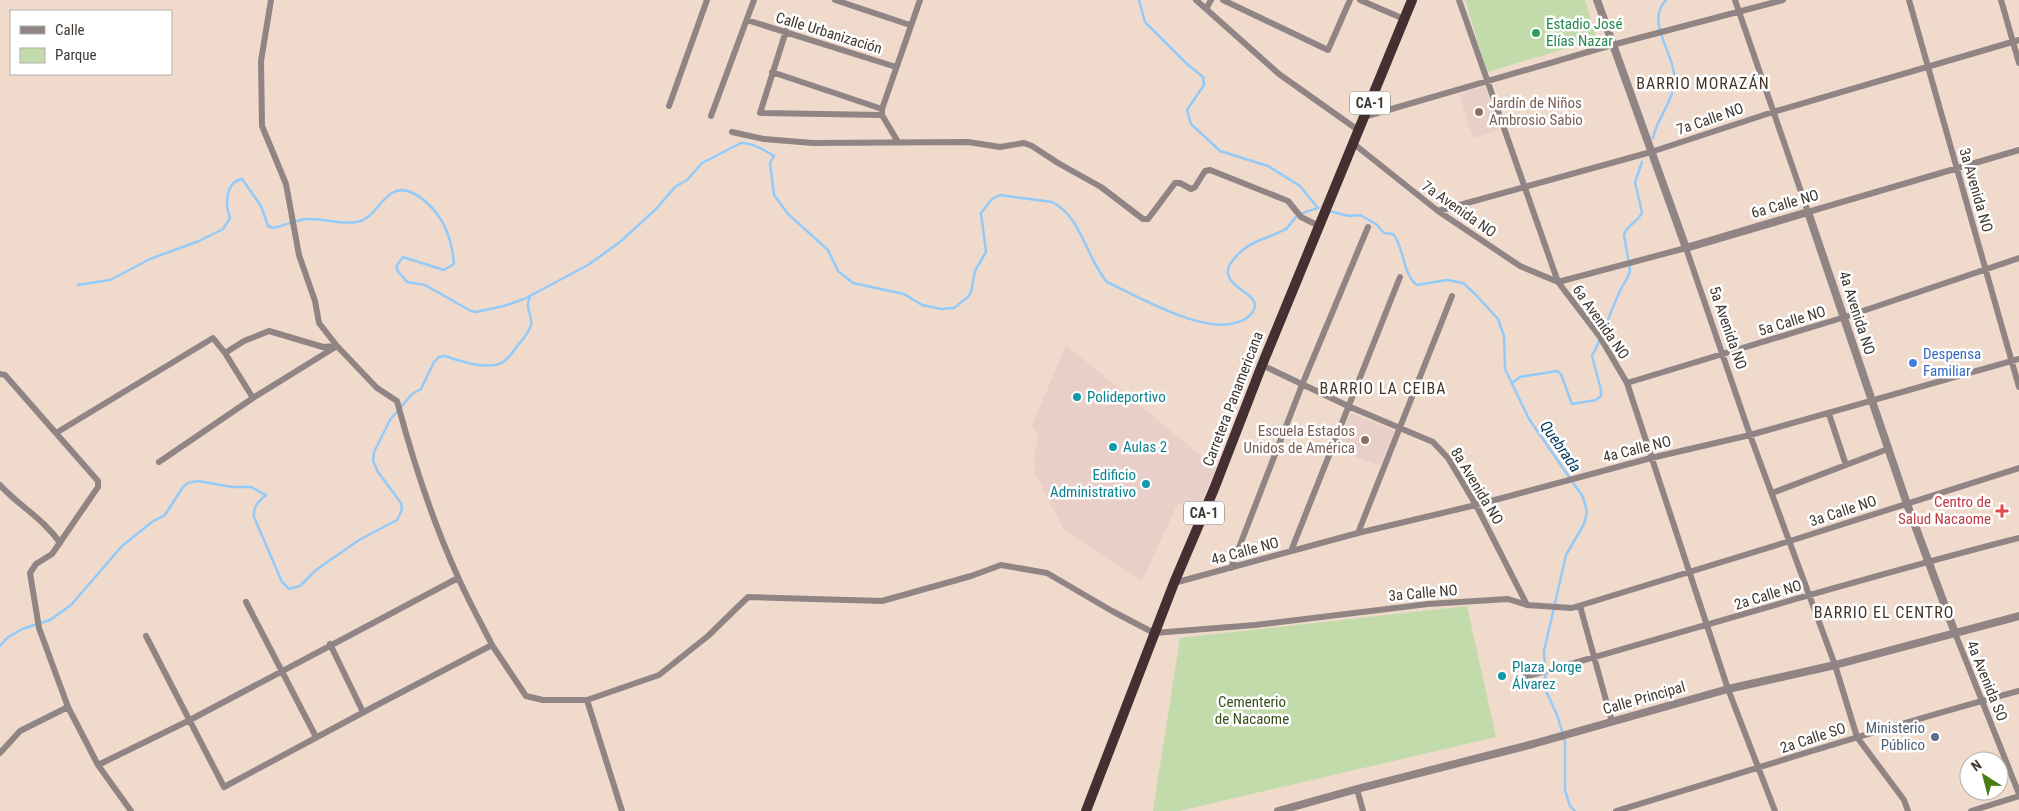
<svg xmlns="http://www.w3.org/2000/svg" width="2019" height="811" viewBox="0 0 2019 811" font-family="'Roboto Condensed',sans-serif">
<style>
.education{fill:#e8cfc7}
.green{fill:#c1dbaa}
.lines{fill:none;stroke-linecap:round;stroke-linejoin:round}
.stream{stroke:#92caf9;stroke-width:2.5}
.minor{stroke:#908485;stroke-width:6}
.tertiary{stroke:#908485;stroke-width:8}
.trunk{stroke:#443032;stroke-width:10}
.leisure-dot{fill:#2e9e5b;stroke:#fff;stroke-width:2}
.education-dot{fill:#8d6e63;stroke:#fff;stroke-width:2}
.shop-dot{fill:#3f7fe0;stroke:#fff;stroke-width:2}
.culture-dot{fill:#0f9aa8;stroke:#fff;stroke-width:2}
.health-dot{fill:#e0444e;stroke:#fff;stroke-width:2}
.service-dot{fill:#5c6f8a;stroke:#fff;stroke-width:2}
.labels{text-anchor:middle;stroke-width:5;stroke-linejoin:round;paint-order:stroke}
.shield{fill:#fff;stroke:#797470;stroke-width:1}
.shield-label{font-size:14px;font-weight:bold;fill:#403832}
.leisure-label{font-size:15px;fill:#27864d;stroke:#fff;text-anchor:start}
.street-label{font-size:15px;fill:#403832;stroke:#fff}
.education-label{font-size:15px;fill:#785e54;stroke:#fff;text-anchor:start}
.shop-label{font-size:15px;fill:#366cbe;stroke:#fff;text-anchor:start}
.culture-label{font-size:15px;fill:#0d838f;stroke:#fff;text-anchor:start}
.health-label{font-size:15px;fill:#be3a42;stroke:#fff;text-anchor:end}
.park-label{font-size:15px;fill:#364e1a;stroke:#fff}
.service-label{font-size:15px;fill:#4e5e75;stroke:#fff;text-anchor:end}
.neighbourhood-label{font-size:16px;letter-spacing:1px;fill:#453428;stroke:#fff}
.water-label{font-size:16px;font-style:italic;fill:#003a5e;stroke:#fff}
</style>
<rect width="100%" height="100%" fill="#f0dacb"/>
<path class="education" d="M1485 86 1499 130 1473 138 1459 94Z
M1066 345 1216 468 1197 512 1178 503 1142 581 1064 530 1035 473 1034 458 1038 437 1032 426Z
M1350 413 1394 431 1380 466 1335 449Z"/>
<path class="green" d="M1465 0H1585L1597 39 1487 72Z
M1467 606 1496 737 1179 811H1153L1180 638Z"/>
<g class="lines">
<path class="stream" d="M1139 0 1145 22 1187 64 1203 77 1204 85 1187 110 1191 124 1220 151 1268 166 1300 186 1318 208
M1653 138C1658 115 1677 98 1674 73 1671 49 1646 21 1666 0
M1329 211 1349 216 1360 215 1376 224 1384 233 1393 234C1404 246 1403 276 1417 285L1447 280 1463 283 1475 294 1498 319 1504 336 1505 369 1529 419 1583 497 1587 512 1584 524 1566 555 1544 651 1546 691 1557 715 1565 741V790L1570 806 1575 811
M78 285 110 280 150 259 199 241 223 229 230 218C225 205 225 182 242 179L261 206 268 226 273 228C284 226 295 220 307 219 323 218 340 225 357 222 373 219 379 201 392 193 409 182 433 206 441 220 449 232 453 251 454 264L444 270 403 257 397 265V270L407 282 425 285 471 311 476 312 504 306 524 299 588 265 620 242 656 209 675 187 687 180 702 163 741 143C753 143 764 150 774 156L770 163 774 195 788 214 828 250 838 271 853 283 904 294 922 305 941 309 954 308 968 297 971 292 975 271 986 252 981 213 992 199 1000 195 1052 202C1082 217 1086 258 1107 282 1139 297 1211 340 1245 319 1250 316 1255 311 1255 304 1253 293 1232 289 1228 274 1227 268 1230 264 1233 260 1250 239 1263 241 1284 230 1290 227 1292 220 1297 216 1303 212 1311 210 1318 208
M1512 383 1520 377 1557 371 1561 374 1572 404 1596 400 1601 396V390L1592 356C1603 335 1610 313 1620 291 1623 284 1629 278 1630 270L1624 235C1626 225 1639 222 1642 212L1635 182 1642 162
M0 646 7 638 22 629 50 620 71 605 122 546 152 522 165 515 183 487 188 483 198 481 232 487H251L266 495C259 501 253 506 254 517L282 582 289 589 300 586 316 570 359 540 397 520 402 510 401 503 378 472 373 461 374 452 390 420 412 394 421 389 434 362 439 357 445 356C460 361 483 369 499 364 507 361 513 352 518 345 523 339 529 333 531 325 533 313 523 309 531 295"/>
<path class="minor" d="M835 0 910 25
M1196 0 1279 74 1358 130
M1223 0 1328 50 1350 0
M1360 0 1404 19
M1459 0 1558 282 1600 337 1627 383 1728 689 1775 811
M1735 0 1808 212 2019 150
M1909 0 2019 387
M2001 0 2019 63
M1206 9 1211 0
M747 20 896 67
M786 31 760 113 882 115
M772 72 882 109
M669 106 707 0
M711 116 754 0
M1364 117 1612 45 1783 0
M732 132 764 139 813 143 968 142 1000 147 1024 143 1032 146 1058 163 1101 187 1143 219H1148L1175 183H1180L1191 189 1195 187 1205 171 1210 170 1288 201 1301 217 1319 226
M898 142 882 115V109L920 0
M1354 144 1438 211 1520 266 1558 282
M1438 211 1651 152 1773 112 2019 40
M1558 282 1686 248 1750 435 1835 665 1857 737 1904 800 1908 811
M225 353 244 341 269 331 323 347 337 346 377 388 397 401C413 461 432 520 458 577 468 600 481 623 492 645
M1262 365 1348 406 1433 442 1448 458 1476 505 1527 605
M0 374 5 375 98 481V487L52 554 36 564 30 573 39 628 68 707 98 765 131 811
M1627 383 1845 317 2019 258
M1829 414 1846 465
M56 433 213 338 225 353 253 398
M159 462 253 398 337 346 319 323 315 301 299 255 286 184 262 126 261 61 271 0
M0 485C19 506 44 519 60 543
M1772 493 1888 449
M1358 533 1452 296
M1291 551 1400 277
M1231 568 1302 385 1368 227
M1174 583 1358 533 1476 505 1651 458 1750 435 2019 359
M246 602 316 737
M1580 606 1612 722
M1955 633 2019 794
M146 636 224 787 377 705 492 645 526 696 543 700H587L622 811
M330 644 363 712
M1525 677C1689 631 1853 580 2019 538
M587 700 659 675 708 636 748 597 882 601 971 576 1001 565 1047 573 1112 611 1154 633 1255 625 1428 604 1508 599 1527 605 1572 608 1790 541 2019 468
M0 753 20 731 68 707
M98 765 188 721 458 578
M1357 789 1363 811
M1616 811C1750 771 1883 727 2019 691
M1971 811 2019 796"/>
<path class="tertiary" d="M1597 0 1686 248 1808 212 1907 504 1955 633
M1278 811 1357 789 1533 744 1728 689 1835 665 2019 616"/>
<path class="trunk" d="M1086 811 1174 583 1214 489 1262 365 1412 0"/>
</g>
<circle class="leisure-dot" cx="1536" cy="33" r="5"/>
<g class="education-dot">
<circle cx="1479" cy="112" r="5"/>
<circle cx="1365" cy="440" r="5"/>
</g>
<circle class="shop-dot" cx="1913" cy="363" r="5"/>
<g class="culture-dot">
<circle cx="1077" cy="397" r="5"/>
<circle cx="1113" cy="447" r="5"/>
<circle cx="1146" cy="484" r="5"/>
<circle cx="1502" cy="676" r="5"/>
</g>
<path class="health-dot" d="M1999.5 503.5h5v5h5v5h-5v5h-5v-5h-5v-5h5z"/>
<circle class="service-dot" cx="1935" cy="737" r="5"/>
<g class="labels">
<g class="shield">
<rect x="1350" y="91.5" width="40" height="23" rx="4"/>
<rect x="1184" y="501.5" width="40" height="23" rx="4"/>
</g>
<g class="shield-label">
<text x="1370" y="108">CA-1</text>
<text x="1204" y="518">CA-1</text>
</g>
<g class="leisure-label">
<text x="1546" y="29">Estadio José<tspan x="1546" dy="17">Elías Nazar</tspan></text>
</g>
<g class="street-label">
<text transform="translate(829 33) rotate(17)" y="5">Calle Urbanización</text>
<text transform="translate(1710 119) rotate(-19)" y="5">7a Calle NO</text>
<text transform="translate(1976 190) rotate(74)" y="5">3a Avenida NO</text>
<text transform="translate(1785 204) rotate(-16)" y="5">6a Calle NO</text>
<text transform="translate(1459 209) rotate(35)" y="5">7a Avenida NO</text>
<text transform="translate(1857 313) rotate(72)" y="5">4a Avenida NO</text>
<text transform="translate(1792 321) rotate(-17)" y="5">5a Calle NO</text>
<text transform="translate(1601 322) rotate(55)" y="5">6a Avenida NO</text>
<text transform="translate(1728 328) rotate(71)" y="5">5a Avenida NO</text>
<text transform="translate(1233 399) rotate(-69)" y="5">Carretera Panamericana</text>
<text transform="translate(1637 449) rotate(-14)" y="5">4a Calle NO</text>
<text transform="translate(1477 486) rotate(59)" y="5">8a Avenida NO</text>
<text transform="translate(1843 511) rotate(-18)" y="5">3a Calle NO</text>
<text transform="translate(1245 551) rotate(-15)" y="5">4a Calle NO</text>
<text transform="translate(1423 593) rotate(-5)" y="5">3a Calle NO</text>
<text transform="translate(1768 595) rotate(-17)" y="5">2a Calle NO</text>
<text transform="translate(1987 681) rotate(68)" y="5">4a Avenida SO</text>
<text transform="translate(1644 698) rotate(-16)" y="5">Calle Principal</text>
<text transform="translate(1813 738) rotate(-18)" y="5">2a Calle SO</text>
</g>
<g class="education-label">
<text x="1489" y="108">Jardín de Niños<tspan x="1489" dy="17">Ambrosio Sabio</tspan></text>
<text x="1355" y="436" text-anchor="end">Escuela Estados<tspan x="1355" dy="17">Unidos de América</tspan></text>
</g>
<g class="shop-label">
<text x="1923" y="359">Despensa<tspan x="1923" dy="17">Familiar</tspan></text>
</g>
<g class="culture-label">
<text x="1087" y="402">Polideportivo</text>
<text x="1123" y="452">Aulas 2</text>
<text x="1136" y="480" text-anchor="end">Edificio<tspan x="1136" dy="17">Administrativo</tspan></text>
<text x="1512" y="672">Plaza Jorge<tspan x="1512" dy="17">Álvarez</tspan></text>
</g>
<g class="health-label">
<text x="1991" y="507">Centro de<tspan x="1991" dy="17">Salud Nacaome</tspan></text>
</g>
<g class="park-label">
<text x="1252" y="707">Cementerio<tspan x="1252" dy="17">de Nacaome</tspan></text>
</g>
<g class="service-label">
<text x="1925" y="733">Ministerio<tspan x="1925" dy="17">Público</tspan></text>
</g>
<g class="neighbourhood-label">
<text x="1703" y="89">BARRIO MORAZÁN</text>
<text x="1383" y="394">BARRIO LA CEIBA</text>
<text x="1884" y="618">BARRIO EL CENTRO</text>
</g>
<g class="water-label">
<text transform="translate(1561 446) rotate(55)" y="6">Quebrada</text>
</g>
</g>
<rect x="10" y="10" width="162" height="65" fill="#ffffff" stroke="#b3afad"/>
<rect x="20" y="26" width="25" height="8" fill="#908485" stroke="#b3afad"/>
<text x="55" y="35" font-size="15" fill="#403832">Calle</text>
<rect x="20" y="48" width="25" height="15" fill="#c1dbaa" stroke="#b3afad"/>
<text x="55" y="60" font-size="15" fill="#403832">Parque</text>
<g transform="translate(1984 776) rotate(324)"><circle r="24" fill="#ffffff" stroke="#b3afad"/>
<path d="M0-4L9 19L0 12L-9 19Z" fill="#497e12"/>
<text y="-8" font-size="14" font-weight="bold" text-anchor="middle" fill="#403832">N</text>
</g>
</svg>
